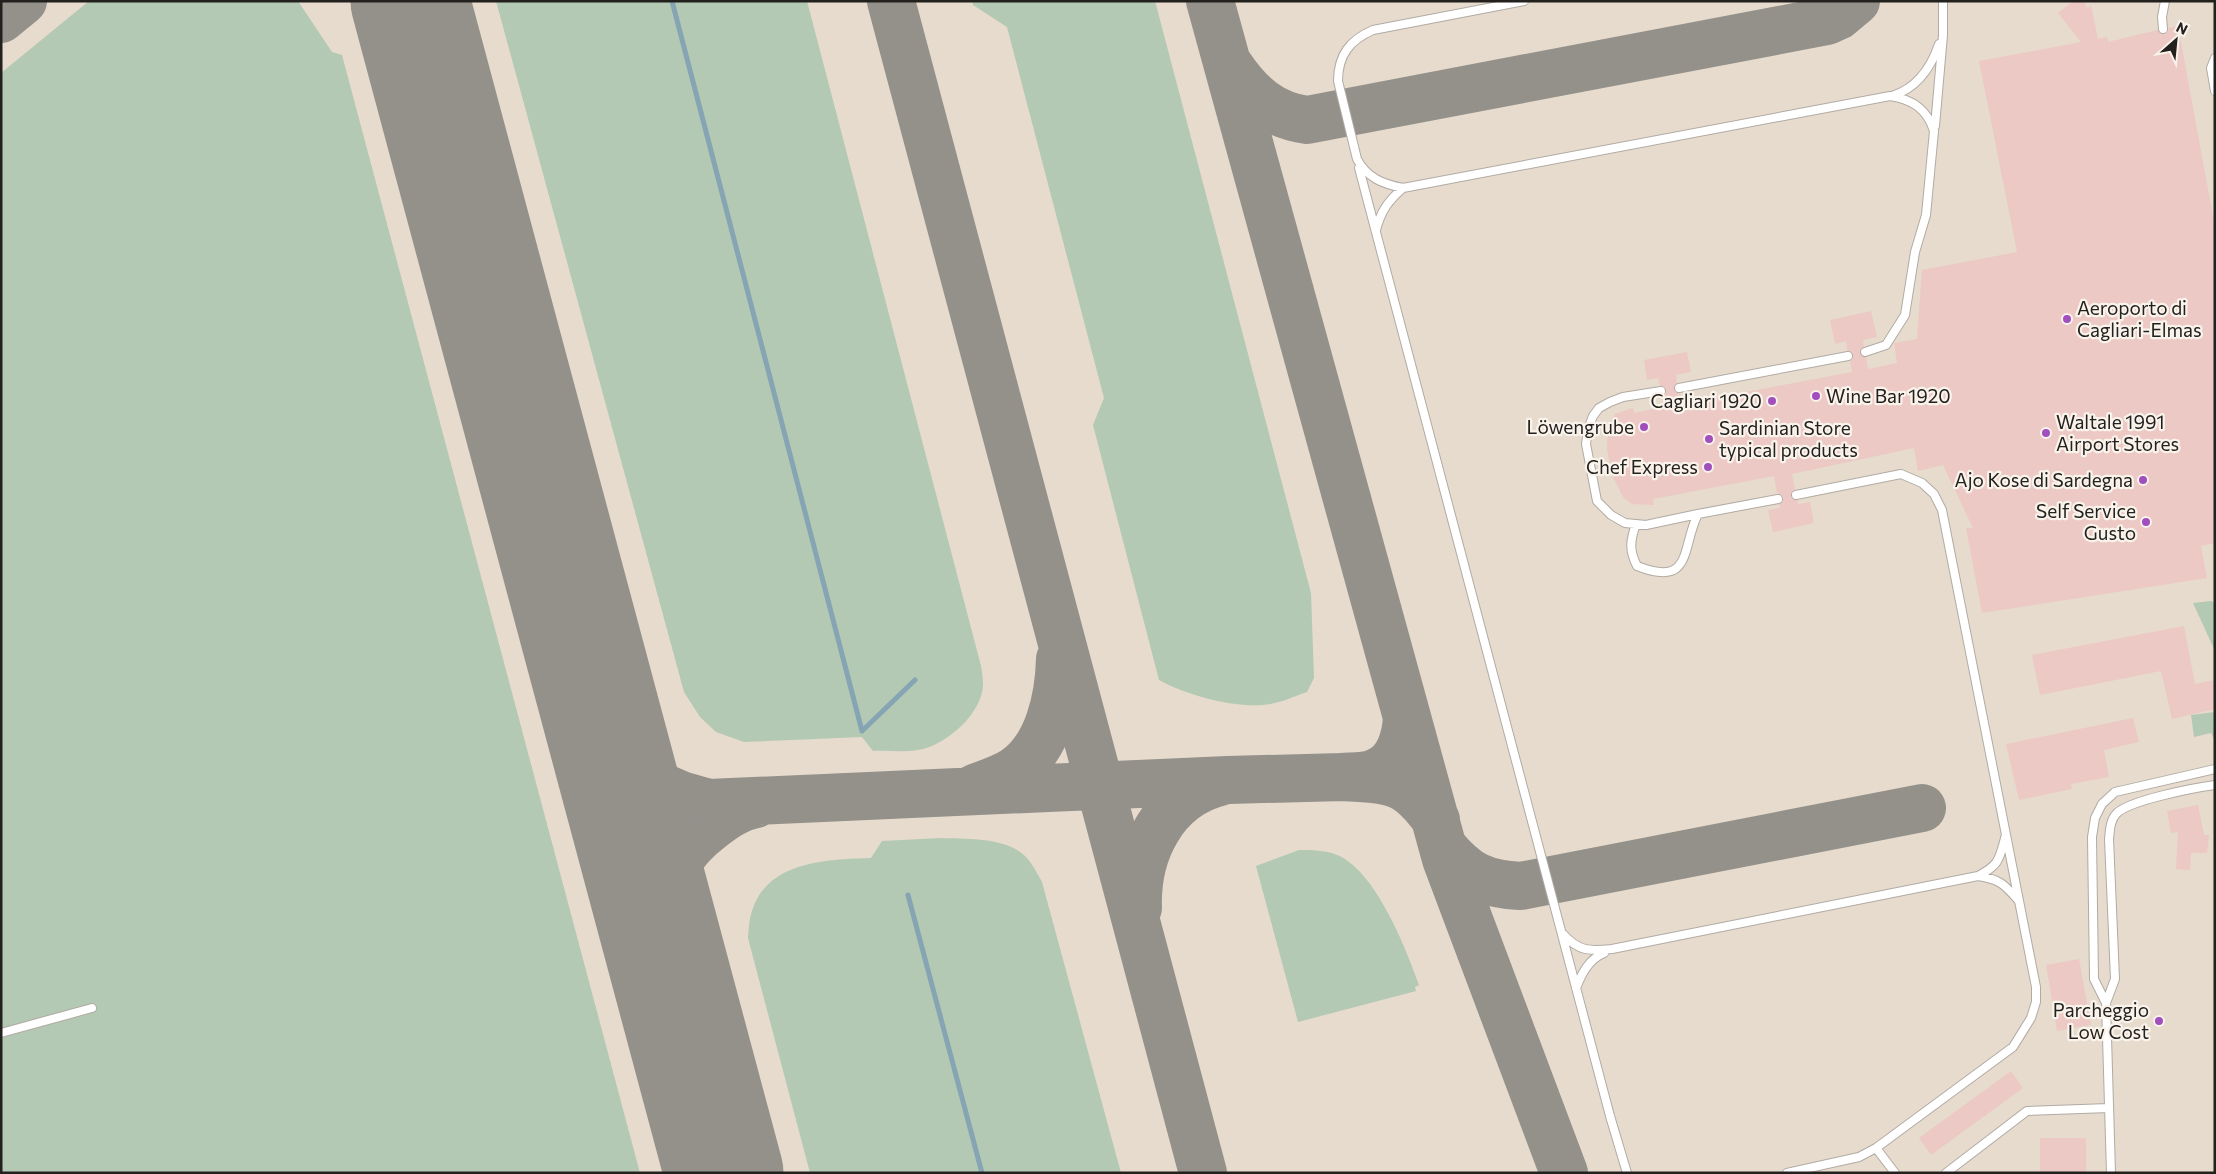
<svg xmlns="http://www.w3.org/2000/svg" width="2216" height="1174" viewBox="0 0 2216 1174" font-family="Commissioner,sans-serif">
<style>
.built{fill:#e6dbcd}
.green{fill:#b3c9b4}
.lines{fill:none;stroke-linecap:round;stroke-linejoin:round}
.stream{stroke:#86a5b4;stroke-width:5}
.taxiway{stroke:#94908a;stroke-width:48}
.runway{stroke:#94908a;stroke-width:119}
.building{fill:#ecc9c4}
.lane-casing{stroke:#b1aba4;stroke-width:10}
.lane{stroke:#fff;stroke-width:8}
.poi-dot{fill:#a24fbe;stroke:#f9f3eb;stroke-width:2}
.labels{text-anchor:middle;stroke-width:4.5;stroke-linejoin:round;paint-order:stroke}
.poi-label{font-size:19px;fill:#23211e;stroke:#f9f3eb;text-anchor:end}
</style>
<rect width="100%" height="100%" fill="#ece6de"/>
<path class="built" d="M1 1H2215V1173H1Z"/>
<path class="green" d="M89 1H298L332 52 342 55 640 1173H1V73Z
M496 1H807L981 666C982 672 983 679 983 685 982 713 949 742 923 749 908 753 889 750 873 751L862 737 744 742 716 732 700 717 684 692Z
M972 1H1155L1311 593 1314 678 1307 692C1295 696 1283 702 1270 704 1240 710 1185 695 1159 680L1093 425 1104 398 1007 27 973 5Z
M2211 601 2215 603V651L2193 603Z
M2215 712V741L2211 733 2194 737 2191 715Z
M941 838C967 839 1005 837 1025 856 1032 863 1037 873 1042 882L1121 1173H810L748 938C749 928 749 918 753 908 769 861 830 859 871 858L882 841Z
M1299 850C1311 850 1325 850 1337 855 1375 870 1406 948 1419 985L1415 987 1416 991 1298 1022 1256 866Z"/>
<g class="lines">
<path class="stream" d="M672 1 862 731 915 680
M908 895 982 1173"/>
<path class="taxiway" d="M891 1 1203 1173
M1210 1 1446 859 1564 1173
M1 19 23 1
M1229 65C1249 95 1271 115 1307 120L1827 21 1838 16 1856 1
M589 671 615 743 633 765 658 785 681 795 709 803 1228 780 1342 777
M1407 717C1406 738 1399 763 1377 772 1367 777 1353 776 1342 777 1391 780 1406 778 1436 820
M975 788C988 783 1003 778 1014 771 1049 748 1059 697 1060 659
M1443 847C1467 876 1484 884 1521 886L1922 808
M1138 908C1136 853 1163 796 1220 782
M678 1001C666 934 647 876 709 829 723 818 738 807 756 804"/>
<path class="runway" d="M410 1 724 1173"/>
</g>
<path class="building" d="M2073 1H2083L2088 8 2091 5 2098 39 2107 37 2108 42 2158 30 2164 34 2168 32 2169 28 2178 26 2215 227V543L2201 546 2207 578 1982 613 1966 528H1973L1943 465 1918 471 1914 448 1792 474 1795 489 1791 493V497L1794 500H1798V504L1810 502 1814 523 1773 532 1768 510 1780 508 1779 504 1784 498 1782 495 1777 493 1774 476 1653 499 1654 505 1632 504 1623 497 1612 475 1607 449 1608 425 1615 414 1633 408 1634 413 1663 407 1662 397 1666 393 1665 387 1660 386 1658 378 1647 380 1644 360 1687 352 1691 372 1676 375 1677 383 1674 387 1675 392 1680 394 1682 404 1852 372 1850 361 1853 358V354L1847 350 1846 341 1835 344 1830 320 1871 311 1877 337 1863 340 1864 346 1861 349 1860 354 1866 357 1868 369 1897 363 1894 343 1917 339 1922 270 2017 252 1979 61 2081 42 2058 13Z
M2184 626 2195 684 2215 680V709L2172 719 2161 671 2040 695 2032 655Z
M2133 718 2139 742 2104 750 2109 777 2071 784 2072 789 2019 800 2006 744Z
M2198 805 2204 835H2209L2207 853H2191L2190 870 2176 869 2178 832 2171 833 2167 811Z
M2079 959 2091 1025 2057 1031 2046 965Z
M2011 1071 2023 1088 1931 1155 1919 1138Z
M2040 1138H2086V1173H2040Z"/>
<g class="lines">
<g class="lane-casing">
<path id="lane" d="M1524 1 1373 30C1350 40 1338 55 1338 81L1357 159C1367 178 1383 184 1403 188L1890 96C1912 99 1927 109 1934 131L1926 215 1915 252 1905 315 1886 345 1865 352
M2163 29 2162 17 2165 1
M2215 58 2211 68 2215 91
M1892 96C1917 88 1931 68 1939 44
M1935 126 1943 35V1
M1359 168 1610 1116 1627 1173
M1376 230C1381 211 1388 201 1403 188
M1679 388 1848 356
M1796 495 1901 474 1922 483 1934 494 1942 510 2036 987V1002L2031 1018 2013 1047 1876 1148 1895 1173
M1698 514 1778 499
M1636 524C1630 541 1629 550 1637 566 1693 588 1681 548 1698 514L1646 525 1625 523 1611 515 1597 501 1586 444 1588 429 1593 416 1599 408 1610 402 1623 397 1661 391
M1978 876C2001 864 1999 858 2006 835
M1563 934C1579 952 1590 951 1612 949L1978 876C2000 879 2005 885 2019 901
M1576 988C1582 973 1589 959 1604 953
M2106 1003 2094 979 2092 837 2095 818 2102 804 2115 792 2215 769
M1 1033 92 1008
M1787 1173 1859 1157 1876 1148
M1946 1173 2027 1111 2109 1108
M2111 1173 2106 1003 2115 979 2109 839C2110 830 2110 820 2117 813 2131 800 2193 788 2215 785"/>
</g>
<use href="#lane" class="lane"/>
</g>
<g class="poi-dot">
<circle cx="2067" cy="319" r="5"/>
<circle cx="1816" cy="396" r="5"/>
<circle cx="1772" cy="401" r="5"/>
<circle cx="1644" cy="427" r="5"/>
<circle cx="2046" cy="433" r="5"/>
<circle cx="1709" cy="439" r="5"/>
<circle cx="1708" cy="467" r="5"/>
<circle cx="2143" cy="480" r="5"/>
<circle cx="2146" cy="522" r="5"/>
<circle cx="2159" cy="1021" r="5"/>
</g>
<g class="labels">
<g class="poi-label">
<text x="2077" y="315" text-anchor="start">Aeroporto di<tspan x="2077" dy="22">Cagliari-Elmas</tspan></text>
<text x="1826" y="403" text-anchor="start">Wine Bar 1920</text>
<text x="1762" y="408">Cagliari 1920</text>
<text x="2056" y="429" text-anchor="start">Waltale 1991<tspan x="2056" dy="22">Airport Stores</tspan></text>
<text x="1634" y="434">Löwengrube</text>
<text x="1719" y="435" text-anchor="start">Sardinian Store<tspan x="1719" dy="22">typical products</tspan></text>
<text x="1698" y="474">Chef Express</text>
<text x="2133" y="487">Ajo Kose di Sardegna</text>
<text x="2136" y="518">Self Service<tspan x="2136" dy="22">Gusto</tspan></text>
<text x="2149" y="1017">Parcheggio<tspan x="2149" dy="22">Low Cost</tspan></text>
</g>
</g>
<rect width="2216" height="1174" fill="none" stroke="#23211e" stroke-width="5"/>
<g transform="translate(2176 40) rotate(27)" stroke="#f9f3eb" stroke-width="4" paint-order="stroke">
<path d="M0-4L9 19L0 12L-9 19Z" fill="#23211e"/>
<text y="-8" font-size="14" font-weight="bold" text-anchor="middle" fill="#23211e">N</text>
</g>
</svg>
